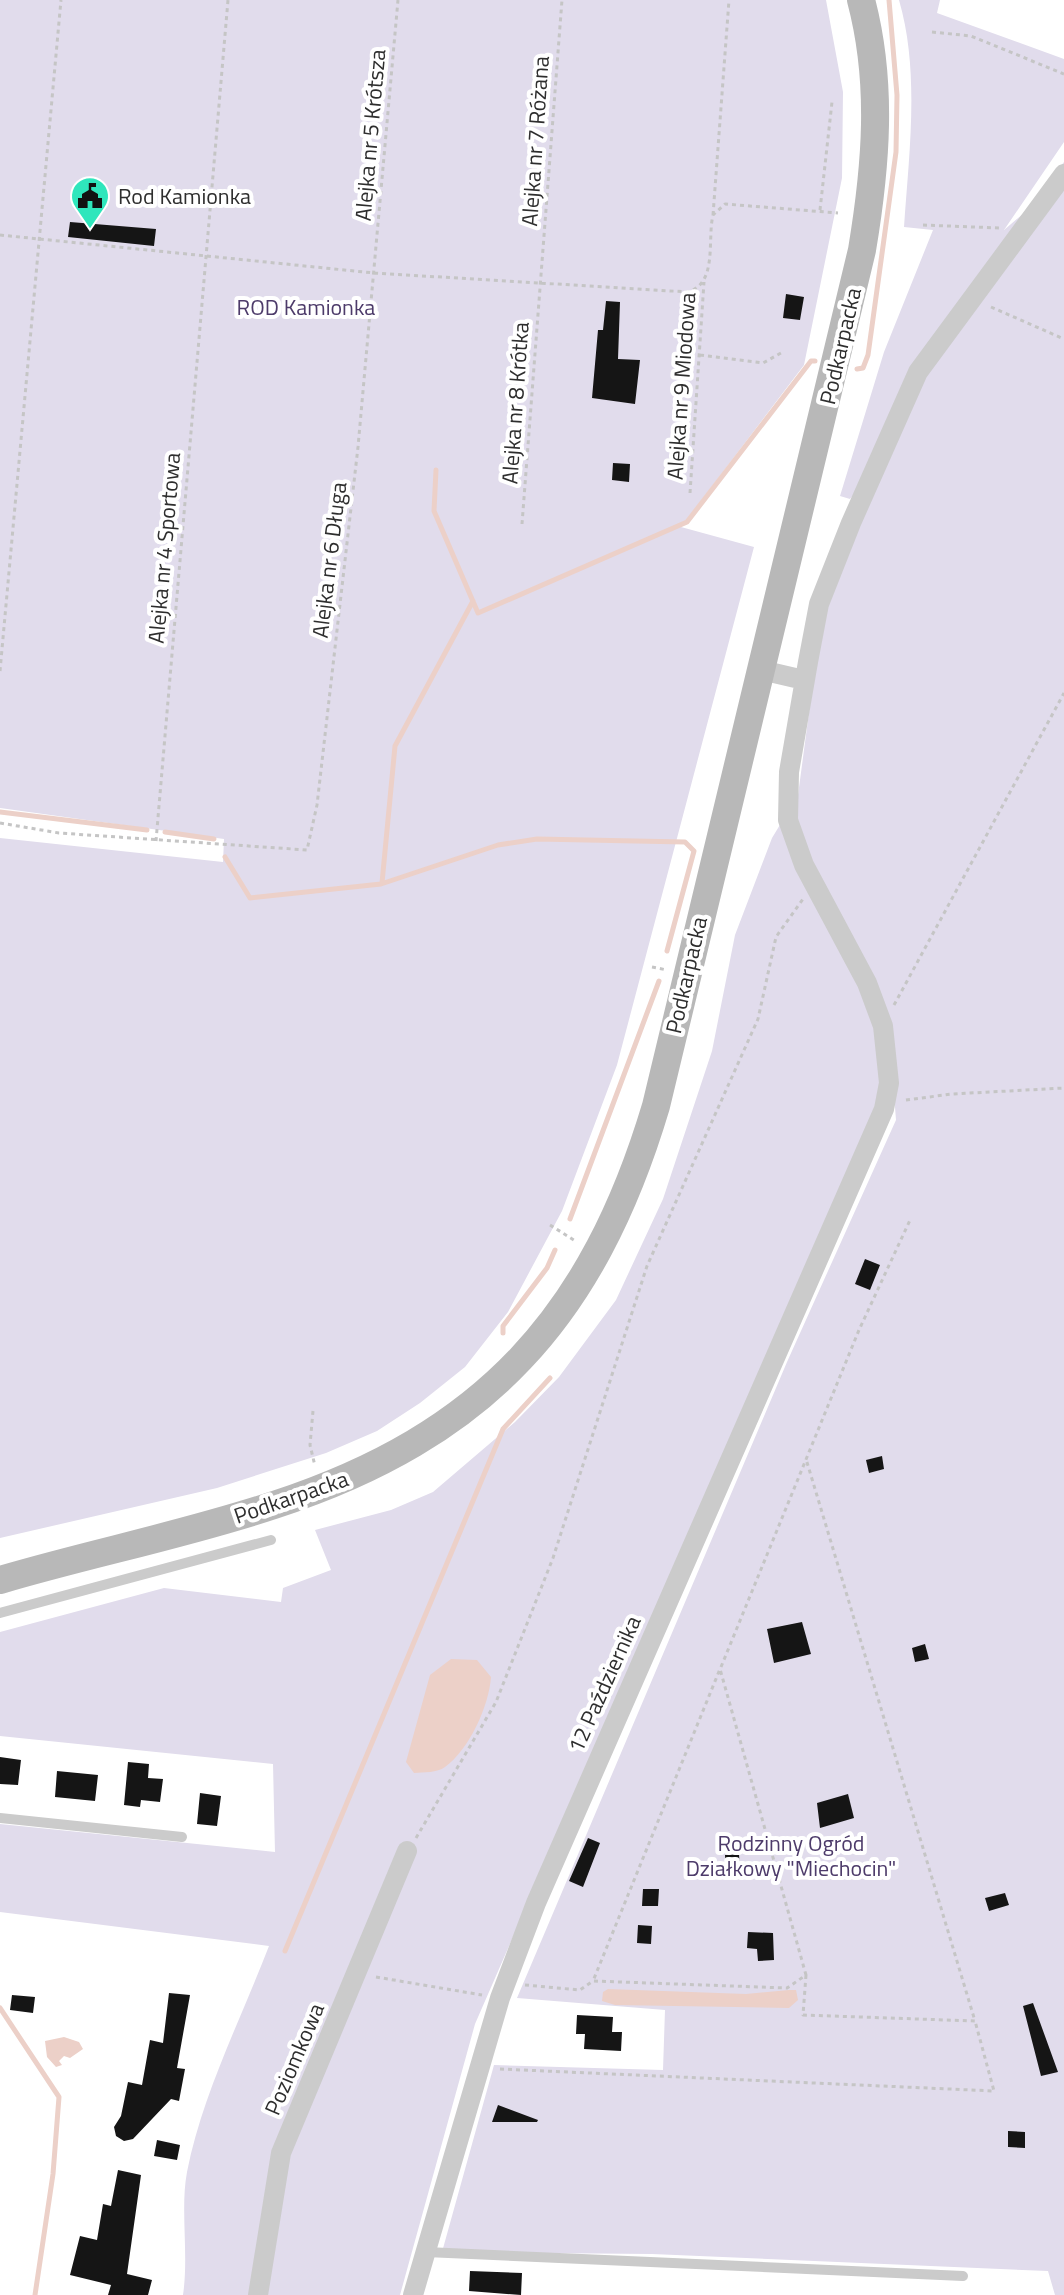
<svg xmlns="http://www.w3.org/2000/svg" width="1064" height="2295" viewBox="0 0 1064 2295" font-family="'Titillium Web',sans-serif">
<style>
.green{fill:#e1dcec}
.water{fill:#ecd0c8}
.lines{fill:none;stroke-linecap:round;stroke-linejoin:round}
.stream{stroke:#ecd0c8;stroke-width:5}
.building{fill:#151515}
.path{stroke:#c5c5c5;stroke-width:3;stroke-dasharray:4 4;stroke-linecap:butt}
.lane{stroke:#cbcbcb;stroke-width:10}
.street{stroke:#cbcbcb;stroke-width:20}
.secondary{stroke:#b8b8b8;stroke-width:28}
.labels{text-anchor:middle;stroke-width:8;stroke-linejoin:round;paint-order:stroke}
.street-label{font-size:22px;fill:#2e2e2e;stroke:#fff}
.poi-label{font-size:22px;fill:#2e2e2e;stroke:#fff;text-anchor:start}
.park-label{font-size:22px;fill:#4d3b6a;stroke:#fff}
</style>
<rect width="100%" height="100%" fill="#fff"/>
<path class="green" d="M0 0H826L843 92 842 178 804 365 681 527 754 547 617 1065 562 1211 508 1312 465 1367 420 1403 377 1431 326 1453 217 1488 0 1538V838L223 862 224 839 0 808Z
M899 0H940L937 13 1064 59V142L1004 230 1024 213 1064 162V2295H1055L1048 2271 652 2254 442 2252 494 2065 663 2070 665 2010 517 1998 787 1362 896 1120 892 1068 475 2024 400 2295H183C189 2255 180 2209 187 2172 202 2095 241 2019 269 1946L0 1912V1824L275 1852 273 1764 0 1736V1632L164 1588 281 1602 283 1588 331 1570 315 1530 391 1510 433 1492 515 1422 559 1377 616 1300 663 1199 712 1051 735 935 772 838 798 795 820 630 857 491 850 499 840 496 884 352 933 230 904 227C909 153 920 72 899 0Z"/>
<path class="water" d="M451 1659 477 1660 491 1677C489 1706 469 1750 445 1767 437 1773 424 1772 414 1773L406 1762 430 1675Z
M608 1989 746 1994 789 1990H796L798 2000 789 2008 615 2005 602 2001 603 1992Z
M64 2037 79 2042 83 2049 70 2058 64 2056 59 2061 62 2065 56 2067 47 2057 45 2041Z"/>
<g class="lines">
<path class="stream" d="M857 369 863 368 868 355 896 152 897 95 889 0
M436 470 434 511 478 613 687 522 811 361H815
M0 812 147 830
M165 832 214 839
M225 857 250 898 381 884 498 845 537 839 685 842 694 851 667 951
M382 883 395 746 473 601
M570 1219 659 981
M503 1333V1326L547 1268 555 1250
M285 1951 503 1429 550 1378
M0 2008 59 2097 53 2174 35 2295"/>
</g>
<path class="building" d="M70 222 156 229 154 246 68 237Z
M786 294 804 297 800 320 783 318Z
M606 301 620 302 618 359 640 360 635 404 592 398 598 330H603Z
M613 463 630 464 629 482 612 480Z
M865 1259 880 1265 870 1290 855 1284Z
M882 1456 884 1469 869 1473 866 1460Z
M802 1622 811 1654 774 1663 767 1629Z
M925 1644 929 1659 915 1662 912 1648Z
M0 1757 21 1760 18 1785 0 1784Z
M128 1762 149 1764 148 1778 163 1779 160 1802 141 1800 140 1807 124 1805Z
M57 1771 98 1775 95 1801 55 1797Z
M200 1793 221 1796 217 1826 197 1824Z
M848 1794 854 1818 820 1828 817 1803Z
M588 1838 600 1843 583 1887 569 1881Z
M739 1854 740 1873 726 1874 725 1855Z
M643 1889H659L658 1906H642Z
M1005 1893 1009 1905 989 1911 985 1898Z
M638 1925 652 1926 651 1944 637 1943Z
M748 1932 773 1933 774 1960 758 1961 757 1949 747 1948Z
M169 1993 190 1995 177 2068 185 2069 179 2101 171 2099 133 2139 124 2141 116 2136 114 2127 121 2116 128 2082 142 2085 150 2040 163 2043Z
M12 1995 35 1997 33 2013 10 2010Z
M1033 2003 1058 2072 1041 2076 1023 2006Z
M577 2015 613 2017 612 2032H622L621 2051 584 2049 585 2034H576Z
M498 2105 538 2120 537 2122H492Z
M1008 2131 1025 2132V2148L1008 2147Z
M157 2140 180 2145 177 2160 154 2156Z
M118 2170 141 2175 127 2274 152 2280 148 2295H108L111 2285 70 2275 80 2236 97 2240 103 2204 111 2206Z
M470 2271 522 2273 521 2295 469 2291Z"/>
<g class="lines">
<path class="path" d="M932 32 971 36 1064 74
M820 210 832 102
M713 215 729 0
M923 225 999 228
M0 235 374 273 688 292C718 283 707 240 713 215L725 204 838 213
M991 307 1064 339
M700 355 763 363 781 353
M690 493 704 282
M522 524 562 0
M0 671 61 0
M0 823 59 833 307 850 317 805 358 447 398 0
M156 841 228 0
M652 967 667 970
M894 1005 1064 693
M906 1100 952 1094 1064 1088
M550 1225 577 1242
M313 1411 310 1445 315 1466
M721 1667 859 1330 911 1218
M416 1838 496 1702 553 1558 647 1266 758 1019 776 937 803 899
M806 1975 803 2015 975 2021 806 1459
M376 1977 482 1995
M525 1985 580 1990 593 1981 787 1988 806 1975 720 1669 593 1981
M500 2069 994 2091 975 2021"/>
<path class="lane" d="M0 1613 271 1540
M0 1818 182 1837
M426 2252 963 2276"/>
<path class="street" d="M761 670 804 680
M258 2295 281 2153 407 1851
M413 2295 500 1998 536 1903 884 1109 889 1083 883 1026 867 983 804 865 788 820 789 772 808 662 819 604 851 523 918 372 1064 174"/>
<path class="secondary" d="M0 1580C91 1553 184 1535 274 1505 485 1436 593 1317 656 1106L862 250C876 166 883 83 861 0"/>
</g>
<defs>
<g id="civic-pin" transform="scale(2)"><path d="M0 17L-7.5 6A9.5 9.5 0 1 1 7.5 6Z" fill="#2fe6bc" stroke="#fff"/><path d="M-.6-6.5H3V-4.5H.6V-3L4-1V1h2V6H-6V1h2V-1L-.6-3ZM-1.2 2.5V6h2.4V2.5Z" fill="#111"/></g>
</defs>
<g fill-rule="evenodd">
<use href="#civic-pin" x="90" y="196"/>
</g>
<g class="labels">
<g class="street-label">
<text transform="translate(370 135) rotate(-85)" y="8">Alejka nr 5 Krótsza</text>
<text transform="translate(535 141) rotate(-86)" y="8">Alejka nr 7 Różana</text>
<text transform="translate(840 346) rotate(-77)" y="8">Podkarpacka</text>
<text transform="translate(681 386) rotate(-86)" y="8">Alejka nr 9 Miodowa</text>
<text transform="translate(515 403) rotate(-86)" y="8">Alejka nr 8 Krótka</text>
<text transform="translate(164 548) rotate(-85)" y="8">Alejka nr 4 Sportowa</text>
<text transform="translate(329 560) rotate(-83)" y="8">Alejka nr 6 Długa</text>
<text transform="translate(686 975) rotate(-77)" y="8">Podkarpacka</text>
<text transform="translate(291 1497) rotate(-19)" y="8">Podkarpacka</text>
<text transform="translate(604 1684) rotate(-66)" y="8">12 Października</text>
<text transform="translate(294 2059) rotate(-67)" y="8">Poziomkowa</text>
</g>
<g class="poi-label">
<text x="118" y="204">Rod Kamionka</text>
</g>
<g class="park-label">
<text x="306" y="315">ROD Kamionka</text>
<text x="791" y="1851">Rodzinny Ogród<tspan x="791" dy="25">Działkowy "Miechocin"</tspan></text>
</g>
</g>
</svg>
